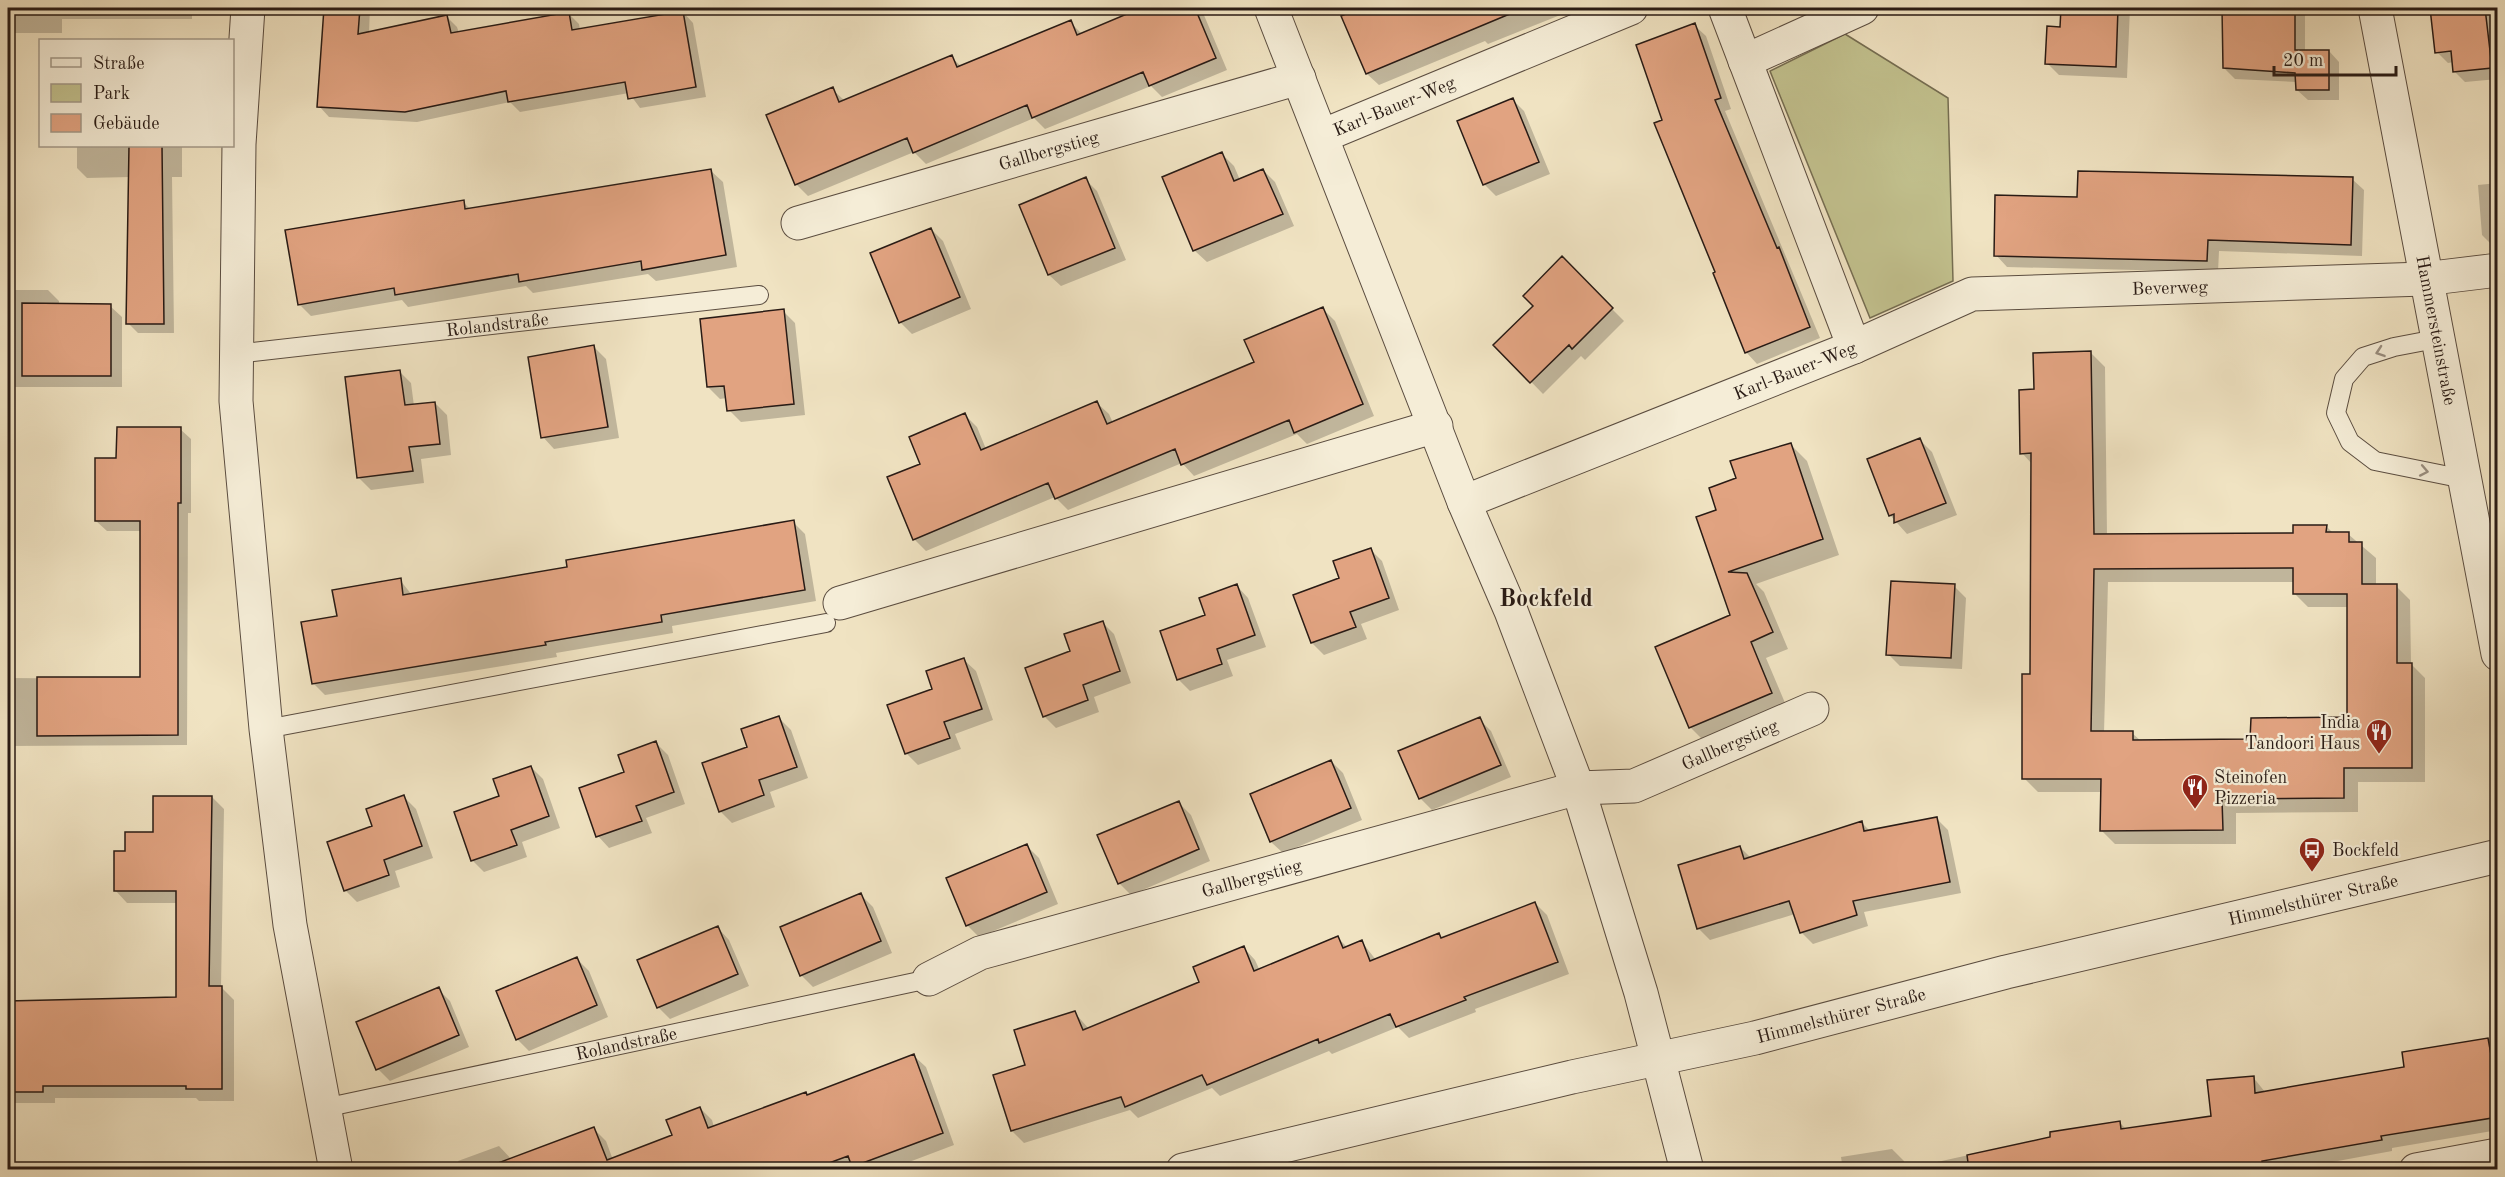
<svg xmlns="http://www.w3.org/2000/svg" width="2505" height="1177" viewBox="0 0 2505 1177" font-family="'Old Standard TT',serif">
<style>
.green{fill:#c2c18e;stroke:#766e52;stroke-width:1.5}
.shadow{fill:#0003;fill-rule:evenodd}
.building{fill:#e1a381;stroke:#291b15;stroke-width:1.5;fill-rule:evenodd}
.lines{fill:none;stroke-linecap:round;stroke-linejoin:round}
.service-casing{stroke:#5b4d40;stroke-width:20}
.minor-casing{stroke:#5b4d40;stroke-width:35}
.tertiary-casing{stroke:#5b4d40;stroke-width:35}
.service{stroke:#f5edd7;stroke-width:18}
.minor{stroke:#f5edd7;stroke-width:33}
.tertiary{stroke:#f5edd7;stroke-width:33}
.oneway{stroke:#998e80}
.labels{text-anchor:middle;stroke-width:4.5;stroke-linejoin:round;paint-order:stroke}
.street-label{font-size:18px;fill:#291b15;stroke:#f5edd7}
.poi-label{font-size:18px;fill:#291b15;stroke:#f5edd7;text-anchor:start}
.district-label{font-size:24px;font-weight:bold;fill:#291b15;stroke:#f5edd7}
</style>
<rect width="100%" height="100%" fill="#f0e3c2"/>
<filter id="stains"><feTurbulence type="fractalNoise" baseFrequency=".00333" numOctaves="4"/><feColorMatrix values="0 0 0 0 .2 0 0 0 0 .09 0 0 0 0 .02 0 0 0 .5 -.17"/></filter>
<radialGradient id="worn" r=".72"><stop offset=".6" stop-color="#630" stop-opacity="0"/><stop offset="1" stop-color="#630" stop-opacity=".3"/></radialGradient>
<path class="green" d="M1845 34 1948 98 1953 281 1870 318 1770 71Z"/>
<path class="shadow" d="M8 8H192V19H62V33H8Z
M325 8H370L369 33 447 17 457 27 459 33 569 14 579 24 580 30 683 12 693 23 706 97 640 108 629 93 520 112 510 102 417 122 329 117 319 106Z
M1145 8H1201L1227 70 1162 97 1151 86 1045 129 1034 118 926 164 914 152 808 196 796 184 832 89 845 101 951 57 962 67 1070 22 1082 34Z
M1364 8H1578L1488 44 1485 41 1379 85 1367 74 1343 16Z
M2062 8H2130L2127 78 2059 75 2047 63 2062 28Z
M2223 8H2305V52L2329 51 2339 62V100H2308L2297 90V82L2235 79 2224 68Z
M2431 8H2498V79L2465 82 2454 71V62L2448 63 2437 52Z
M1694 25 1706 36 1731 109 1725 111 1820 338 1757 364 1746 352 1717 273Z
M1512 99 1524 111 1550 174 1496 196 1484 184Z
M77 146H182V177H172L174 333H138L128 323 130 177 87 178 77 168Z
M1222 154 1234 166 1240 180 1263 170 1275 182 1294 226 1207 262 1195 251 1164 178Z
M711 171 723 182 737 267 656 281 648 274 533 293 526 286 408 307 402 300 311 316 299 304 463 202 471 210Z
M1085 179 1097 191 1126 260 1061 286 1049 275 1021 206Z
M2352 179 2364 190 2362 256 2219 251 2218 272 2007 267 1996 255 2078 198Z
M2498 183V246L2494 247 2482 235 2478 185Z
M931 229 943 241 971 309 912 334 900 322Z
M1562 259 1624 321 1585 360 1581 356 1543 394 1495 345 1535 306Z
M8 290H48L59 301V305L110 306 122 317V387H8Z
M1323 309 1335 321 1374 416 1307 444 1297 434 1194 476 1182 463 1068 510 1055 497 926 551 914 539 921 464 965 415 977 427 986 449 1097 403 1109 414 1113 423 1256 363Z
M783 311 795 323 805 415 741 422 729 410 727 398 720 399 708 387Z
M594 347 606 359 619 438 554 449 543 437Z
M2091 353 2105 367 2107 535H2294L2326 526 2334 534H2348L2376 558V586H2396L2410 600 2411 664 2425 678V782H2358V812L2236 813V844H2115L2101 830 2102 792H2038L2024 778 2031 675 2032 464 2022 453 2036 391ZM2108 582H2294V593L2308 607H2348V719L2252 740 2141 741 2132 733H2104Z
M399 371 411 383 414 406 435 403 447 415 451 455 421 459 424 483 371 490 359 478Z
M180 429 191 439V513H188L187 745 8 746V678L141 679V531H107L96 521 118 459Z
M1920 440 1932 452 1957 515 1907 534 1890 515Z
M1790 444 1807 461 1839 555 1756 584 1764 592 1788 649 1766 658 1788 710 1707 744 1690 727 1732 616 1718 511Z
M793 522 805 534 816 601 672 626 673 633 556 653 557 657 325 695 313 683 339 617 400 580 412 595 569 568Z
M1370 549 1382 561 1399 610 1361 624 1367 639 1324 655 1312 643 1295 595 1341 579Z
M1237 586 1248 598 1266 647 1227 660 1233 676 1190 691 1178 679 1207 616Z
M1954 586 1966 598 1962 669 1900 666 1888 654Z
M1102 622 1114 634 1131 683 1094 697 1099 712 1056 728 1044 716 1072 652Z
M964 660 976 671 993 720 955 734 961 749 918 765 906 753 934 690Z
M779 718 791 730 808 778 770 792 775 807 732 823 720 811 749 748Z
M1479 719 1491 731 1511 777 1432 810 1420 798Z
M656 743 668 755 685 804 646 818 652 833 609 848 598 836 581 789 626 773Z
M1331 761 1343 773 1362 820 1283 853 1271 842 1252 795Z
M531 767 543 779 560 828 522 842 527 857 484 872 473 861 456 813 501 797Z
M212 797 224 809 221 987 234 1000V1101H199L196 1098H55V1103H8V1003L178 999 177 903H127L115 890 127 853Z
M404 797 416 809 433 858 395 871 400 887 357 902 345 890 374 827Z
M1179 803 1191 815 1210 861 1131 895 1119 883Z
M8 813 11 817V902H8Z
M1936 818 1948 830 1961 893 1864 912 1868 926 1813 944 1801 932 1795 914 1710 940 1698 928 1740 847 1751 858 1862 823 1870 831Z
M1027 846 1039 858 1058 904 979 937 967 925Z
M861 895 873 907 892 953 813 987 801 975Z
M1535 903 1547 915 1569 974 1475 1009 1476 1012 1409 1038 1398 1027 1332 1054 1329 1051 1220 1096 1212 1088 1138 1118 1130 1110 1024 1143 1012 1131 995 1076 1027 1066 1075 1013 1089 1029 1201 982 1244 948 1255 960 1260 971 1338 938 1348 948 1362 942 1376 960 1439 935 1442 939Z
M718 928 729 940 749 986 670 1019 658 1007Z
M577 959 589 971 608 1017 529 1051 517 1039Z
M438 989 450 1001 469 1047 390 1081 378 1069Z
M2488 1040 2498 1050V1130L2392 1148V1151L2289 1170H1843L1841 1157 1892 1149 1904 1161 1905 1169 2119 1122 2126 1129 2213 1118 2253 1077 2265 1092 2406 1068Z
M914 1056 926 1067 954 1145 888 1170H462L458 1161 499 1146 512 1160 594 1129 606 1141 613 1160 674 1136 700 1108 712 1120 714 1127 806 1093 809 1096Z"/>
<path class="building" d="M324 8H360L358 34 447 15 451 33 569 12 572 30 683 11 696 87 628 99 625 82 508 102 506 91 405 112 317 107Z
M1141 8H1195L1216 58 1149 86 1143 72 1032 118 1027 105 913 153 907 138 795 185 766 115 833 87 839 102 952 55 957 67 1071 20 1077 35Z
M1361 8H1524L1366 74 1341 16Z
M2061 8H2118L2116 67 2045 64 2047 26 2060 27Z
M2222 8H2295V50H2329V90H2296L2295 73 2223 68Z
M2430 8H2485L2492 68 2453 72 2451 51 2435 53Z
M1695 23 1721 98 1715 100 1777 248 1779 247 1810 327 1745 353 1713 273 1715 272 1654 123 1662 120 1636 45Z
M1513 98 1539 162 1483 185 1457 121Z
M129 146H162L164 324H126Z
M1222 152 1234 181 1263 169 1283 214 1193 251 1162 177Z
M711 169 726 255 642 270 641 261 519 282 518 274 395 295 394 288 298 305 285 230 464 200 465 209Z
M2078 171 2353 177 2351 245 2208 240 2207 261 1994 256 1995 195 2077 197Z
M1086 177 1115 248 1048 275 1019 205Z
M931 228 960 297 899 323 870 253Z
M1562 256 1613 308 1572 349 1569 345 1530 383 1493 345 1533 306 1523 296Z
M22 303 111 304V376H22Z
M1323 307 1363 404 1294 433 1289 420 1181 465 1175 449 1055 499 1048 483 913 540 887 477 920 464 909 437 965 413 981 450 1097 401 1107 424 1254 362 1244 340Z
M784 309 794 404 727 411 724 386 707 387 700 319Z
M594 345 608 427 541 438 528 357Z
M2091 351 2094 534 2293 533V525H2327L2326 532H2349V542H2362V584H2397V663H2412V768H2344V798L2222 799 2223 830 2100 831 2101 779H2022V674H2030L2031 453 2020 454 2019 390 2034 389 2033 353ZM2293 568V594H2347V717L2251 718 2250 739 2133 740V731H2091L2094 569Z
M400 370 405 405 435 402 440 444 409 447 413 471 357 478 345 377Z
M117 427H181V503H178V735L37 736V677H140V521H95V458H116Z
M1920 438 1946 503 1894 523V514L1889 516 1867 459Z
M1791 443 1823 539 1728 572 1747 573 1773 632 1751 642 1772 693 1689 728 1655 647 1730 615 1696 517 1716 510 1709 488 1736 478 1730 461Z
M794 520 805 590 661 615 662 622 545 642 546 645 312 684 301 622 337 616 332 590 401 578 403 595 567 567 566 560Z
M1371 548 1389 598 1350 612 1356 627 1311 643 1293 595 1339 578 1333 561Z
M1891 581 1955 584 1951 658 1886 655Z
M1237 584 1255 635 1217 649 1222 664 1177 680 1160 631 1205 615 1199 598Z
M1103 621 1120 671 1083 685 1088 700 1043 717 1025 668 1070 651 1064 634Z
M964 658 982 709 944 722 950 738 905 754 887 705 932 689 926 671Z
M779 716 797 767 759 780 764 795 719 812 702 763 747 747 741 729Z
M1480 717 1501 765 1419 799 1398 751Z
M656 741 674 792 636 806 642 821 596 837 579 788 624 772 618 755Z
M1331 760 1351 808 1270 842 1250 794Z
M531 766 549 816 511 830 517 845 471 861 454 812 499 796 493 779Z
M404 795 422 846 384 860 389 875 344 891 327 842 372 826 366 809Z
M153 796H212L209 986H222V1089H186V1086H43V1092H8V1001L176 997V891H114V851H125V832H153Z
M1179 801 1199 849 1118 884 1097 835Z
M1937 817 1950 882 1853 901 1857 915 1800 933 1789 901 1697 929 1678 865 1740 846 1744 859 1862 821 1864 831Z
M1027 844 1047 892 966 926 946 878Z
M861 893 881 941 800 976 780 927Z
M1535 902 1558 962 1464 997 1466 1000 1396 1027 1390 1014 1319 1043 1318 1039 1207 1085 1202 1075 1125 1107 1121 1097 1011 1131 993 1075 1025 1065 1014 1030 1075 1011 1083 1030 1199 982 1193 967 1244 946 1254 971 1338 936 1343 948 1362 940 1370 961 1439 933 1441 938Z
M718 926 738 974 657 1008 637 960Z
M577 957 597 1005 516 1040 496 991Z
M439 987 459 1035 376 1070 356 1022Z
M2488 1038 2498 1094V1117L2381 1136 2382 1140 2262 1161 2263 1167 2237 1170H1969L1967 1155 2050 1137V1132L2120 1121 2121 1129 2211 1116 2207 1080 2254 1076 2255 1093 2404 1067 2402 1052Z
M914 1054 943 1133 852 1167 848 1156 810 1170H490V1166L594 1127 607 1160 672 1135 666 1120 700 1107 708 1128 806 1092 807 1095Z"/>
<g class="lines">
<g class="service-casing">
<g id="service">
<path d="M2436 339 2394 347 2363 357 2344 379 2336 413 2350 442 2375 461 2464 479"/>
<path id="s1" d="M235 354 759 295"/>
<path d="M266 729 826 623"/>
<path id="s2" d="M324 1108 929 979"/>
</g>
</g>
<g class="minor-casing">
<g id="minor">
<path d="M248 8 239 144 236 401 266 729 290 925 336 1170"/>
<path d="M1271 8 1464 502 1511 611 1578 788 1641 993 1687 1170"/>
<path d="M1725 8 1854 347"/>
<path id="s3" d="M2375 8 2498 654"/>
<path d="M1745 61 1862 8"/>
<path id="s4" d="M1322 136 1631 8"/>
<path id="s5" d="M798 223 1299 78"/>
<path id="s6" d="M1464 502 1854 347 1972 294 2424 279 2498 270"/>
<path d="M840 603 1436 426"/>
<path id="s7" d="M929 979 980 953 1578 788 1634 786 1812 709"/>
<path d="M2416 1170 2492 1156 2494 1170"/>
</g>
</g>
<g class="tertiary-casing">
<g id="tertiary">
<path id="s8" d="M1183 1170 1572 1077 1755 1038 2006 972 2498 856"/>
</g>
</g>
<use href="#service" class="service"/>
<use href="#minor" class="minor"/>
<use href="#tertiary" class="tertiary"/>
</g>
<defs><path id="oneway-chevron" d="M-2-3.5L2.5 0L-2 3.5" fill="none" stroke-width="1.6" stroke-linecap="round" stroke-linejoin="round" transform="scale(1.5)"/></defs>
<g class="oneway">
<use href="#oneway-chevron" transform="translate(2380 352) rotate(161)"/>
<use href="#oneway-chevron" transform="translate(2424 471) rotate(11)"/>
</g>
<defs>
<g id="restaurant-pin" transform="scale(1.35)"><path d="M0 17L-7.5 6A9.5 9.5 0 1 1 7.5 6Z" fill="#8f2418" stroke="#f5edd7"/><path d="M-5-6h1v4h1v-4h1v4h1v-4h1v5L-1.5 .5V6h-2V.5L-5-1ZM5-6V6H3V1.5H1.5Q1.5-4 5-6Z" fill="#fff"/></g>
<g id="bus-pin" transform="scale(1.35)"><path d="M0 17L-7.5 6A9.5 9.5 0 1 1 7.5 6Z" fill="#8f2418" stroke="#f5edd7"/><path d="M-5-6H5V4H4V6H2V4H-2V6H-4V4H-5ZM-3.5-4V0h7V-4ZM-3.5 1.2v1.5H-2V1.2ZM2 1.2v1.5H3.5V1.2Z" fill="#fff"/></g>
</defs>
<g fill-rule="evenodd">
<use href="#restaurant-pin" x="2379" y="732"/>
<use href="#restaurant-pin" x="2195" y="787"/>
<use href="#bus-pin" x="2312" y="850"/>
</g>
<g class="labels">
<g class="street-label">
<text dy="6" stroke="none"><textPath href="#s4" startOffset="78">Karl-Bauer-Weg</textPath></text>
<text dy="6" stroke="none"><textPath href="#s5" startOffset="261">Gallbergstieg</textPath></text>
<text dy="6" stroke="none"><textPath href="#s6" startOffset="747">Beverweg</textPath></text>
<text dy="6" stroke="none"><textPath href="#s1" startOffset="264">Rolandstraße</textPath></text>
<text dy="6" stroke="none"><textPath href="#s3" startOffset="328">Hammersteinstraße</textPath></text>
<text dy="6" stroke="none"><textPath href="#s6" startOffset="356">Karl-Bauer-Weg</textPath></text>
<text dy="6" stroke="none"><textPath href="#s7" startOffset="838">Gallbergstieg</textPath></text>
<text dy="6" stroke="none"><textPath href="#s7" startOffset="339">Gallbergstieg</textPath></text>
<text dy="6" stroke="none"><textPath href="#s8" startOffset="1162">Himmelsthürer Straße</textPath></text>
<text dy="6" stroke="none"><textPath href="#s8" startOffset="676">Himmelsthürer Straße</textPath></text>
<text dy="6" stroke="none"><textPath href="#s2" startOffset="309">Rolandstraße</textPath></text>
</g>
<g class="poi-label">
<text x="2360" y="728" text-anchor="end">India<tspan x="2360" dy="21">Tandoori Haus</tspan></text>
<text x="2214" y="783">Steinofen<tspan x="2214" dy="21">Pizzeria</tspan></text>
<text x="2332" y="856">Bockfeld</text>
</g>
<g class="district-label">
<text x="1546" y="606">Bockfeld</text>
</g>
</g>
<rect width="2505" height="1177" fill="none" stroke="#f0e3c2" stroke-width="30"/>
<rect x="9" y="9" width="2487" height="1159" fill="none" stroke="#291b15" stroke-width="3"/>
<rect x="15" y="15" width="2475" height="1147" fill="none" stroke="#291b15" stroke-width="1.5"/>
<rect x="39" y="39" width="195" height="108" fill="#f5edd7" stroke="#a39989" stroke-width="1.5"/>
<rect x="51" y="58" width="30" height="9" fill="#f5edd7" stroke="#a39989" stroke-width="1.5"/>
<text x="93" y="69" font-size="18" fill="#291b15">Straße</text>
<rect x="51" y="84" width="30" height="18" fill="#c2c18e" stroke="#a39989" stroke-width="1.5"/>
<text x="93" y="99" font-size="18" fill="#291b15">Park</text>
<rect x="51" y="114" width="30" height="18" fill="#e1a381" stroke="#a39989" stroke-width="1.5"/>
<text x="93" y="129" font-size="18" fill="#291b15">Gebäude</text>
<path d="M2274 66v9h122v-9" fill="none" stroke="#291b15" stroke-width="3"/>
<text x="2283" y="66" font-size="18" fill="#291b15" stroke="#f5edd7" stroke-width="4.5" paint-order="stroke">20 m</text>
<rect width="100%" height="100%" filter="url(#stains)"/>
<rect width="100%" height="100%" fill="url(#worn)"/>
</svg>
